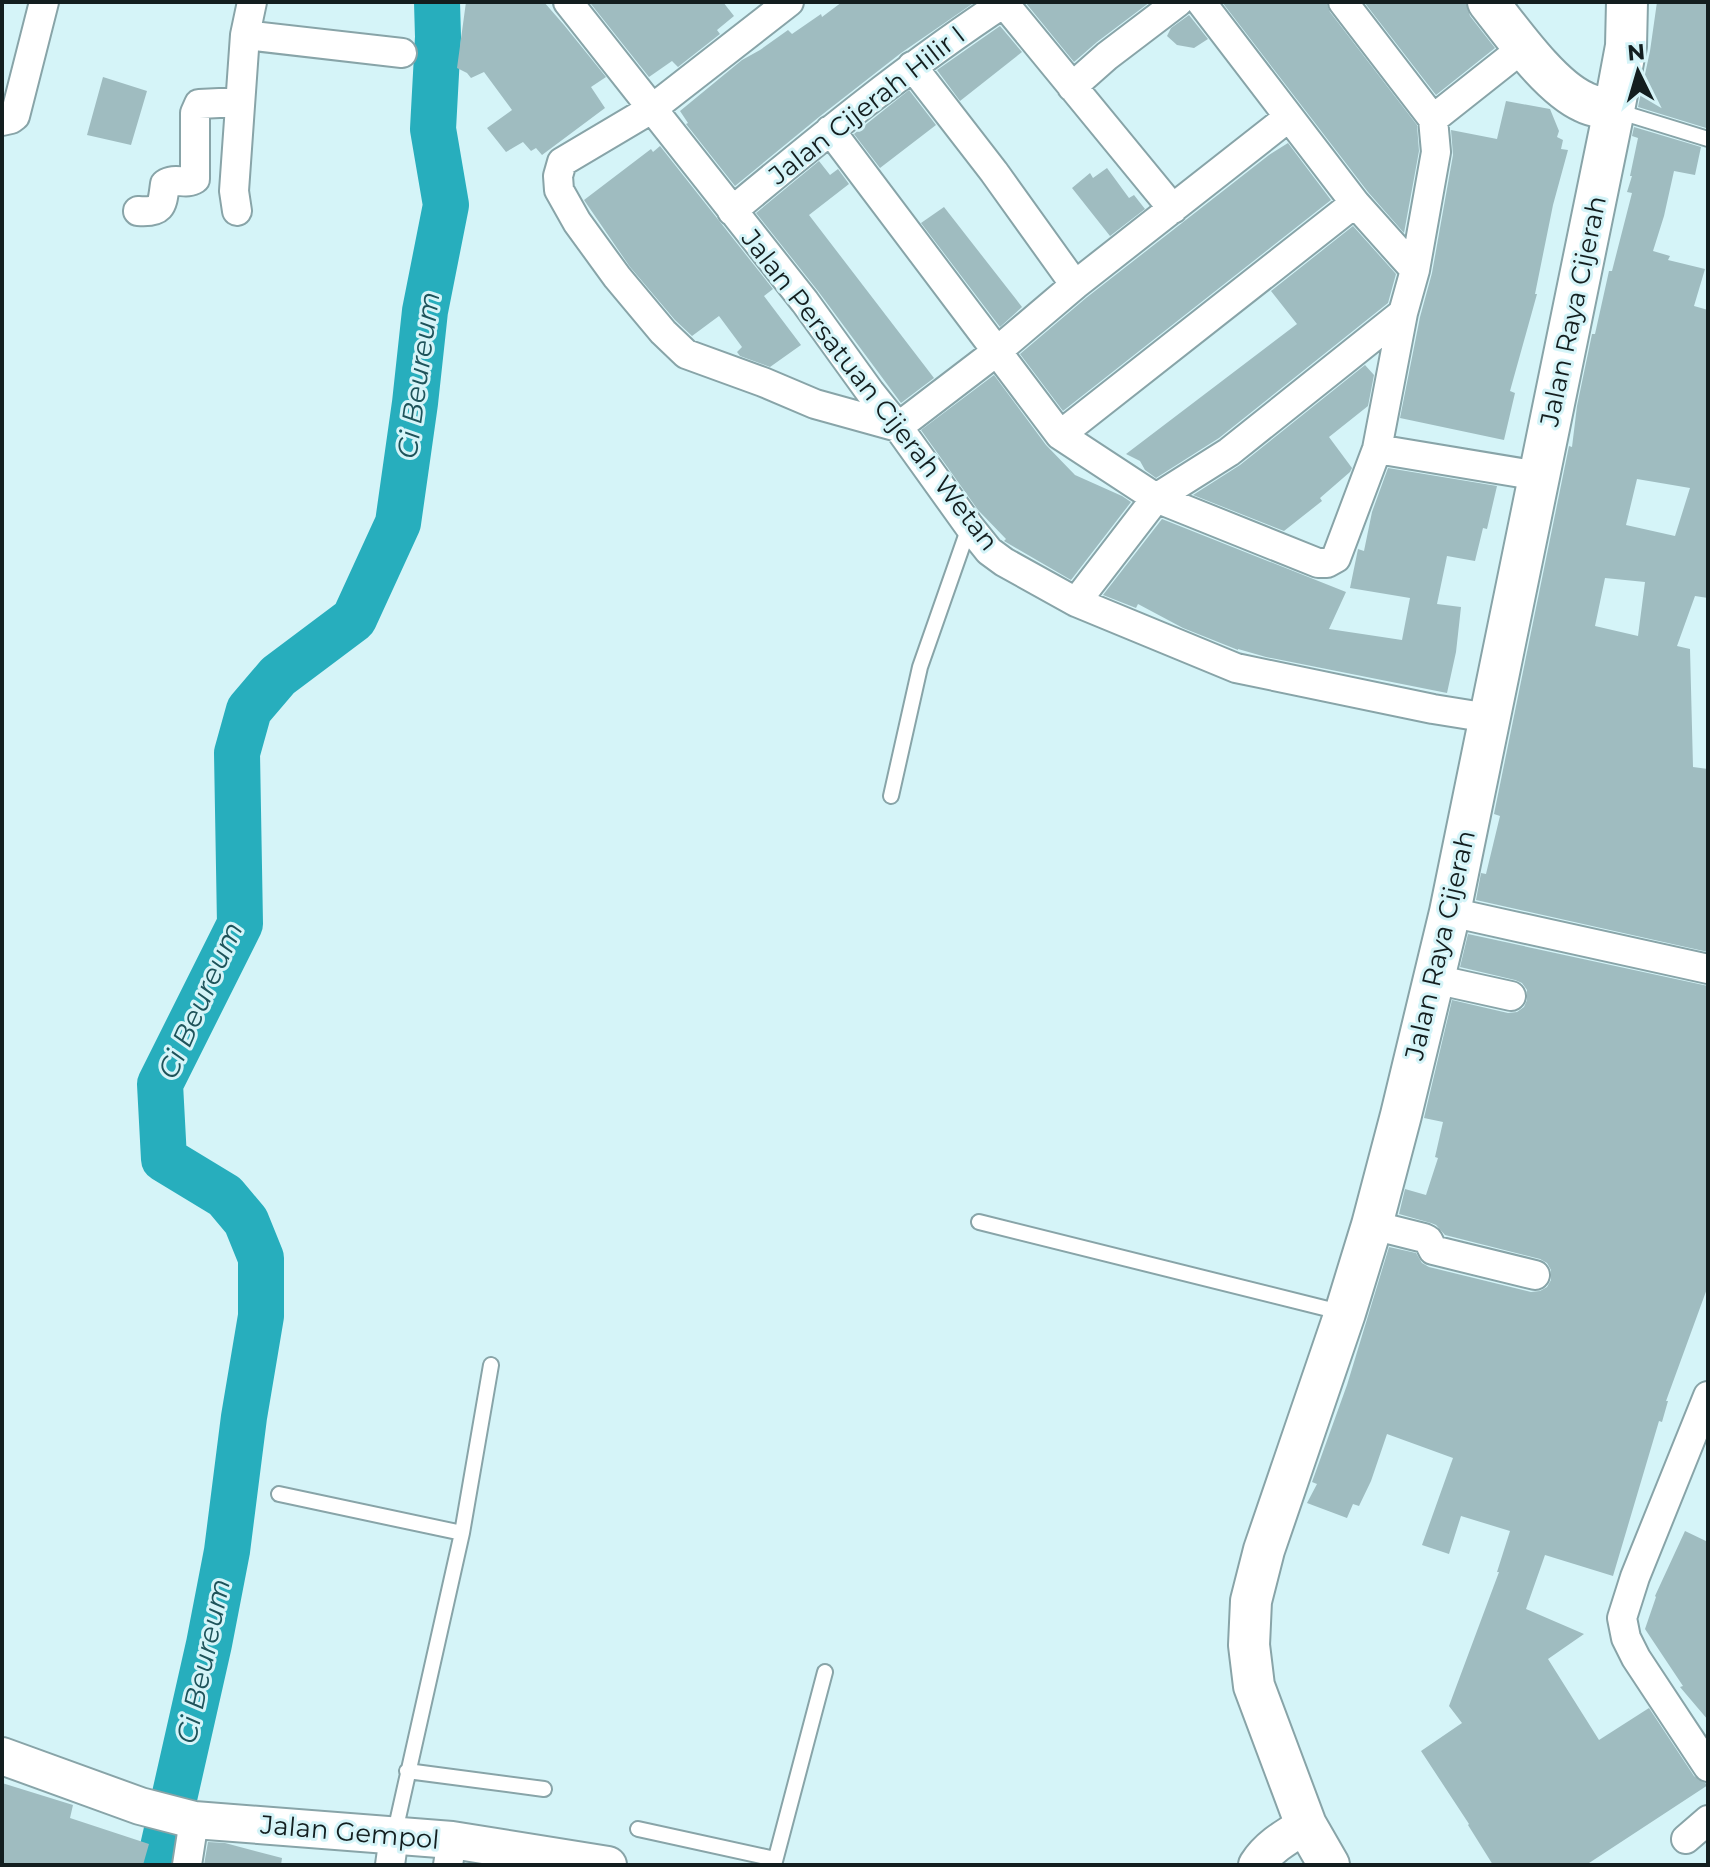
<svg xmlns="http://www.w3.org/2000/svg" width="1710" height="1867" viewBox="0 0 1710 1867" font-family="Montserrat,sans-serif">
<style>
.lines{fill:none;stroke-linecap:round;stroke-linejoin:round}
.river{stroke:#27aebd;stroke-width:46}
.building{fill:#9fbcc0;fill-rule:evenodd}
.service-casing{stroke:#88a4a8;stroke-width:18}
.minor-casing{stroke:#88a4a8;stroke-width:32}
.tertiary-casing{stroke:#88a4a8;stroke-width:40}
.secondary-casing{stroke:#88a4a8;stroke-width:44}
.service{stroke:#fff;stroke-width:14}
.minor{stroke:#fff;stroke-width:28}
.tertiary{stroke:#fff;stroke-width:36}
.secondary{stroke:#fff;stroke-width:40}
.labels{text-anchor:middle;stroke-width:6;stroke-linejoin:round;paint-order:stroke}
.street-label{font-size:26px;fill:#131e1f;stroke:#d5f4f8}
.water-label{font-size:28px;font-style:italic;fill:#1e535a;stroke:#d5f4f8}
</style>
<rect width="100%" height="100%" fill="#d5f4f8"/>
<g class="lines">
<path class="river" d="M159 1865 209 1644 227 1551 244 1417 261 1316V1258L246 1221 225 1196 164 1159 160 1084 240 924 237 753 249 710 278 676 354 619 398 523 415 403 425 311 446 205 433 129 438 37 437 2"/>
</g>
<path class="building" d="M466 2H544L564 25 606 77 591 87 605 108 542 155 536 148 531 151 523 142 506 152 487 128 512 110 484 72 471 78 467 73 457 68Z
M594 2H723L734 16 717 30 720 34 678 67 672 61 649 77 591 4Z
M842 2H975L901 53 819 117 735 186 686 124 688 123 680 111 742 60 760 50 788 30 792 34 821 14 822 17Z
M1025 2H1150L1097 42 1074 62Z
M1222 2H1326L1330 12 1417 125 1419 151 1404 233 1368 192Z
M1364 2H1466L1470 16 1495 48 1436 95Z
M1657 2H1708V118L1706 128 1638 107 1650 51Z
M1189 15 1208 39 1194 48 1177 45 1167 36 1171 28Z
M1000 26 1022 52 960 101 937 70Z
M103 77 147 91 131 145 87 135Z
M909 90 936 125 880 168 854 134Z
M1506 101 1550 109 1559 131 1557 137 1563 140 1561 149 1568 150 1553 205 1535 294H1537L1510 391 1515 393 1504 440 1400 418 1420 317 1432 273 1453 155 1451 130 1497 139Z
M1634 127 1701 147 1695 175 1674 171 1664 216 1653 251 1670 256 1668 260 1705 269 1694 306 1708 310V598L1695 596 1677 646 1690 649 1693 767 1708 769V952L1476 900 1481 873 1486 874 1500 816 1494 814 1569 446 1572 447 1577 406 1592 334H1595L1609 271H1612L1632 193 1627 192 1632 176H1630L1638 138 1632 136ZM1637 479 1690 488 1675 536 1626 525ZM1605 578 1645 582 1638 636 1595 626Z
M1288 143 1331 200 1063 411 1020 354 1086 298 1269 155Z
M660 146 773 289 764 296 801 345 770 367 740 356 737 352 742 347 719 316 692 336 675 320 630 267 584 200 651 149 653 152Z
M819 161 830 175 838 169 849 184 809 215 934 378 901 403 818 291 756 213Z
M1107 168 1129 198 1134 195 1145 209 1110 236 1072 188 1090 173 1093 178Z
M944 207 1022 307 1000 327 921 223Z
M1353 226 1396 274 1388 303 1219 438 1156 478 1145 470 1140 461 1126 454 1297 324 1271 291Z
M1365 365 1374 375 1368 406 1329 437 1352 468 1350 472 1320 498 1322 501 1284 531 1193 495 1240 465Z
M994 375 1046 445 1075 475 1122 496 1131 502 1071 580 1004 541 1006 539 978 510 921 430Z
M1388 468 1497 486 1487 529 1483 528 1475 561 1447 556 1437 604 1461 607 1456 652 1447 693 1266 657 1238 649V650L1183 628 1138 604 1136 608 1103 595 1162 519 1346 592 1329 629 1402 640 1410 598 1350 588 1358 549 1364 551 1372 512Z
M1468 934 1708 986V1286L1666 1401H1668L1662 1422 1659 1421 1613 1576 1545 1555 1526 1609 1584 1634 1548 1659 1599 1740 1649 1708 1694 1776 1708 1785 1586 1865H1493L1468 1825 1469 1824 1421 1751 1462 1723 1449 1706 1499 1572H1497L1510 1531 1461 1516 1449 1554 1422 1545 1453 1458 1387 1434 1371 1481 1359 1506 1353 1504 1347 1518 1307 1503 1317 1484 1312 1482 1347 1385 1389 1247 1416 1253 1422 1263 1429 1267 1531 1292 1540 1291 1547 1287 1551 1280V1270L1547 1263 1540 1259 1445 1235 1436 1225 1431 1223 1399 1214 1405 1189 1426 1195 1438 1158 1435 1157 1443 1122 1424 1118 1452 1000 1508 1013 1517 1012 1524 1007 1527 1000V990L1522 983 1515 980 1460 967Z
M1685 1531 1708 1542V1720L1680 1687 1683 1686 1645 1629 1656 1597 1655 1596Z
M2 1783 73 1805 70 1818 149 1844 143 1865H2Z
M208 1842 225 1843 282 1858 281 1865H204Z"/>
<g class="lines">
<g class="service-casing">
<path id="service" d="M1617 111 1708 139
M891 796 920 667 969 527
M979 1222 1344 1313
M279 1494 462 1533
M407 1771 544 1789
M638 1829 775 1859
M394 1836 462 1533 491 1365
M774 1865 825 1672"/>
</g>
<g class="minor-casing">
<path id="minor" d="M252 2 245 35 402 53
M568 2 805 302 870 392 898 427 969 526 989 551 1004 562 1076 602 1236 668 1433 709 1489 718
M789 2 653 108 562 162 558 176 559 190 577 222 617 277 663 332 686 354 763 382 815 404 898 427 996 352 1075 285 1289 117
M1003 2 1173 209
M1201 2 1355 203 1415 270
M1343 2 1433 119 1524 47
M912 66 994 172 1075 285
M1072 87 1107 56 1178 2
M2 121 11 119 15 116 44 2
M830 130 1060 435 1156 498 1318 563H1327L1336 558 1377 449 1403 313 1415 270 1436 152 1433 119
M138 211C163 213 162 205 165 184 175 177 186 185 195 179V113L199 104 240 102
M237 211 234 191 245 35
M732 211C820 138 909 65 1005 2
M1060 435 1355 203
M1377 449 1539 476
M1076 602 1156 498 1229 452 1403 313
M1450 912 1708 969
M1434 979 1511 996
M1372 1225 1424 1238 1428 1240 1433 1250 1535 1275
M1708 1396 1635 1577 1622 1618 1626 1638 1636 1658 1708 1767
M1686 1839 1708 1820
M187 1865 194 1820
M390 1865 394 1836
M448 1865 452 1840"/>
</g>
<g class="tertiary-casing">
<path id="tertiary" d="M2 1756 140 1806 194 1820 452 1840 608 1865
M1257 1865C1269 1846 1288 1836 1306 1825"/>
</g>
<g class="secondary-casing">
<path id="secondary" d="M1488 2C1511 31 1550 87 1584 102 1593 107 1605 108 1614 110
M1329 1865 1306 1825 1254 1686 1249 1645 1251 1601 1264 1550 1345 1313 1372 1225 1401 1115 1450 912 1614 110 1626 46 1627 2"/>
</g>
<use href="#service" class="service"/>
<use href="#minor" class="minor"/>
<use href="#tertiary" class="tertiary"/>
<use href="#secondary" class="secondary"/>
</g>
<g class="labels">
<g class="street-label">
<text transform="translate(867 105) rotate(-38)" y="9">Jalan Cijerah Hilir I</text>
<text transform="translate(1573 311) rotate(-78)" y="9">Jalan Raya Cijerah</text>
<text transform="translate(870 390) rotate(52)" y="9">Jalan Persatuan Cijerah Wetan</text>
<text transform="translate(1440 945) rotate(-77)" y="9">Jalan Raya Cijerah</text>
<text transform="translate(350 1832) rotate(5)" y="9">Jalan Gempol</text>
</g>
<g class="water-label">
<text transform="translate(418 375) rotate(-82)" y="10">Ci Beureum</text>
<text transform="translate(200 1000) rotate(-66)" y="10">Ci Beureum</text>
<text transform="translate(203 1661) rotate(-78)" y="10">Ci Beureum</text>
</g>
</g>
<rect width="1710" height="1867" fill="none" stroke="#131e1f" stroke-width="8"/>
<g transform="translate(1638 72) rotate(355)" stroke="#d5f4f8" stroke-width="6" paint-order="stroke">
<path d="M0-6L14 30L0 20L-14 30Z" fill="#131e1f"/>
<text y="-12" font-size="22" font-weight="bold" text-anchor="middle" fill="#131e1f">N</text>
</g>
</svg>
